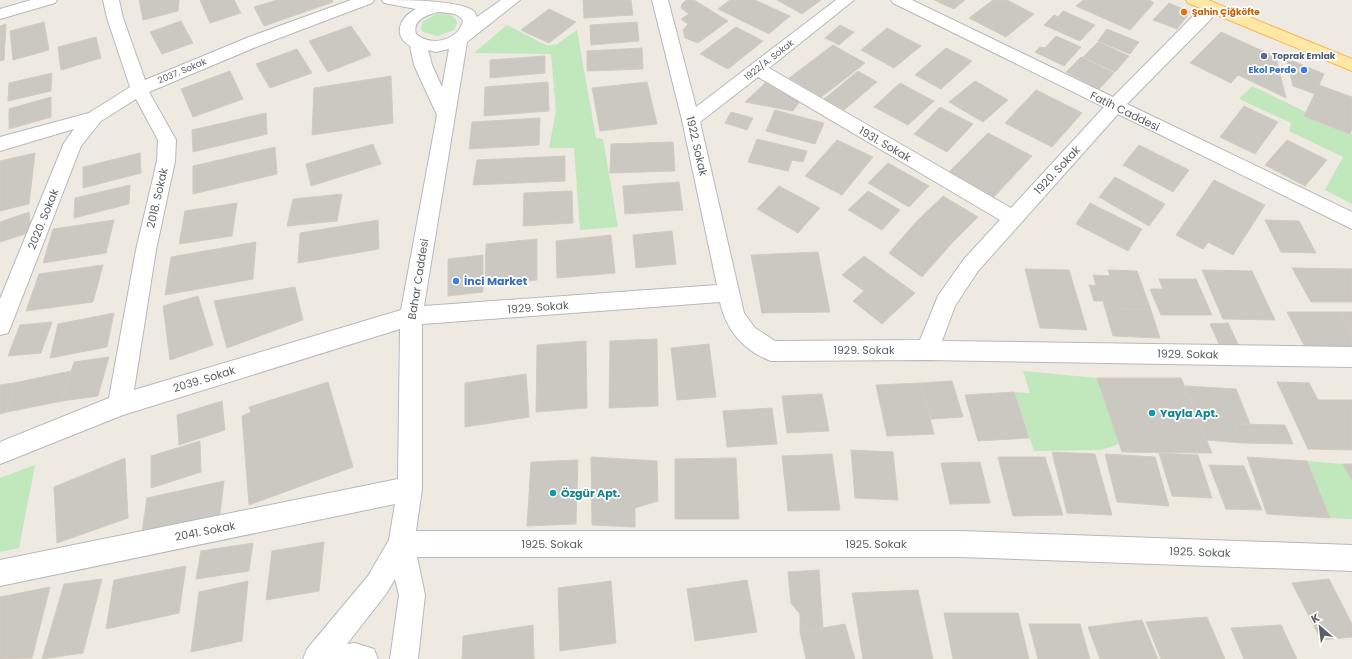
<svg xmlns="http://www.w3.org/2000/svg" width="1352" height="659" viewBox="0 0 1352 659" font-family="Poppins,sans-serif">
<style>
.green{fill:#c1e7bc}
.building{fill:#cbc7c1;stroke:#d3cbc0}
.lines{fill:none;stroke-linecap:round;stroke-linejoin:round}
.minor-casing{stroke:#b4b9bd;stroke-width:2}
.major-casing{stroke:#f8b850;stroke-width:2}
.minor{fill:#fff;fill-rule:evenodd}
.major{fill:#ffe7a5;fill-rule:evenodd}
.food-dot{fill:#e8710a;stroke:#fff;stroke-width:1.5}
.service-dot{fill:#5c6f8a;stroke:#fff;stroke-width:1.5}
.shop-dot{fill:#3f7fe0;stroke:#fff;stroke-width:1.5}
.culture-dot{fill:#0f9aa8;stroke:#fff;stroke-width:1.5}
.labels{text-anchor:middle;stroke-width:3.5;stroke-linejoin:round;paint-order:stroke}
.far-food-label{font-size:9px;font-weight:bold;fill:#c56008;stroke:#fff;text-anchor:start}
.far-service-label{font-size:9px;font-weight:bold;fill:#4e5e75;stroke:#fff;text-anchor:start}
.far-street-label{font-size:9px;fill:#5a5f63;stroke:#fff}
.far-shop-label{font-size:9px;font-weight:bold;fill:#366cbe;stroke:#fff;text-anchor:end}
.street-label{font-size:11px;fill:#5a5f63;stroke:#fff}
.shop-label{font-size:11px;font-weight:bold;fill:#366cbe;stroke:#fff;text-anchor:start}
.culture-label{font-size:11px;font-weight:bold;fill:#0d838f;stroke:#fff;text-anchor:start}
</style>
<rect width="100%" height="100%" fill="#eeeae2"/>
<path class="green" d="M437 14C445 13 454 14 457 22L454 30 438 36 423 32 421 29 423 21Z
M507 25 548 46 557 44 577 30 596 138 603 139 618 227 580 230 574 148H549L556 111 551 54 474 53Z
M1252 86 1352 134V204L1325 190 1343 157 1289 131 1291 123 1239 99Z
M1023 371 1097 378 1119 444 1101 450 1034 451 1014 392 1030 393Z
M1307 461 1343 464 1352 481V519L1330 518Z
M35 465 19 548 0 552V478Z"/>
<path class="building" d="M139 0H179L178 11 143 20Z
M200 0H234L241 13 210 23Z
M277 0H332L333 2 264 26 254 7Z
M583 0H631L633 15 584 18Z
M686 0H694L728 21 698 43 685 38 683 30 688 24 681 19 689 14 681 8 682 4Z
M730 0H755L790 16 769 34 718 9Z
M777 0H821L802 14Z
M934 0H965L954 9Z
M993 0H1007L1034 14 1006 37 969 18Z
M1083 0H1149L1154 3 1130 30 1076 6Z
M1169 3 1190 12 1177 29 1153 20Z
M549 9 576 22 549 43 521 30Z
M1063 11 1095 25 1080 41 1044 25 1054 15 1058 17Z
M181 21 193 43 162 54 150 32Z
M44 22 49 50 13 60 10 31Z
M637 22 639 41 591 45 590 25Z
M6 24 4 60 0 61V26Z
M840 25 854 32 839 45 825 38Z
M351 26 371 55 328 72 309 41Z
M736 27 763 41 728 69 700 54Z
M887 28 921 46 894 68 861 50Z
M1107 29 1139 42 1130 54 1098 41Z
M1221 32 1276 57 1286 98 1238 75 1231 83 1190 63Z
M1056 36 1081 47 1064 66 1035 52 1040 47 1045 48Z
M96 37 101 58 61 70 58 47Z
M1098 42 1129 56 1115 72 1083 57Z
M833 45 865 63 837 85 805 66Z
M642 48 643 69 587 71V51Z
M946 48 972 61 941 89 915 75Z
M297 49 312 73 270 88 256 64Z
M545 56V73L490 78V60Z
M1081 57 1114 73 1099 89 1066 72Z
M1286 58 1324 74 1315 94 1293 86Z
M805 66 837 85 821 97 789 78Z
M230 71 243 99 193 117 181 89Z
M858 71 877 82 844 110 824 99Z
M52 73 51 91 8 101 9 83Z
M391 76 393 123 312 135 314 88Z
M975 81 1008 100 983 122 949 102Z
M548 82 549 111 484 116 485 87Z
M647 82 657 124 600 131 592 88Z
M765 83 800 101 793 111 745 102Z
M900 83 934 101 908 125 874 107Z
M1319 85 1352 97V129L1350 134 1304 116Z
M1036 90 1082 113 1052 147 1005 123Z
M51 97V117L9 129V109Z
M1244 106 1278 122 1255 154 1220 137Z
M940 107 973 124 947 152 914 134Z
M775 110 824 123 815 144 766 131Z
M731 112 753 118 747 130 725 123Z
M266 113 267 134 193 152 192 130Z
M540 118 539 145 469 149 472 122Z
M988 133 1032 156 994 197 949 172Z
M757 139 807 151 803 162 792 160 788 171 748 162Z
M837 140 873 157 842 195 805 176Z
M1287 140 1327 160 1305 186 1265 165Z
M673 142 675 171 610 173 611 144Z
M373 144 381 164 311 186 306 164Z
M1139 145 1189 170 1173 192 1123 165Z
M275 147 277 174 193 194V166Z
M35 153 29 204 0 211V161Z
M140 153 141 173 83 188V167Z
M565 156V181L473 185 477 160Z
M888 163 929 186 909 207 868 183Z
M1115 177 1165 204 1149 226 1099 197Z
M1214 180 1265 205 1233 255 1208 242 1203 249 1176 235Z
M679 182 683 210 625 214 623 186Z
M130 185 129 204 74 218 75 198Z
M779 186 820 208 798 233 757 209Z
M572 191 573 223 523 226 524 193Z
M868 191 900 210 882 230 848 210Z
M342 194 337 221 287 226 293 199Z
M943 196 978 217 952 243 917 221Z
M237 203 232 236 179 244 185 211Z
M1090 203 1142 229 1128 251 1076 224Z
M29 212 31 232 0 242V222Z
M114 220 106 253 43 263 53 229Z
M378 220 379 249 298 263 300 233Z
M1265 220 1299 221 1316 253 1281 252Z
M917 221 952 243 922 277 889 253Z
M672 231 676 264 636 268 633 235Z
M611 235 615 273 557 278 556 241Z
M537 239V280L485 285 486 244Z
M256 242 253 279 165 295 171 257Z
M818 252 830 312 762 313 751 255Z
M483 255V292L448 296V259Z
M864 256 915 293 882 324 853 301 864 291 842 275Z
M103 265 93 302 26 311 39 274Z
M1292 268 1352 269V302H1311Z
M1025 269 1069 270 1087 330 1040 328Z
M1108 270 1137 271 1151 310 1105 308 1103 301H1094L1089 285 1096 286 1093 275 1110 276Z
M1202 270 1252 271 1275 320 1223 319Z
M1159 279H1196L1212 315H1161L1150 289H1163Z
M295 287 303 320 227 348 214 301Z
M198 296 213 345 170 360 163 306Z
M1105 308 1151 310 1160 338 1113 336Z
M1287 312H1339L1352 335V347H1305Z
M1339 312H1352V335Z
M114 313 107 347 50 358 58 324Z
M52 322 41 353 8 356 20 325Z
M1228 323 1240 348H1221L1210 324Z
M657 339 658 406 609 408 610 341Z
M586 341 587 408 536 412 537 345Z
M709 344 716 397 677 400 671 348Z
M109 357 98 396 62 401 74 362Z
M71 371 62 401 7 412 14 383Z
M526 374 529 417 465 427V383Z
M1097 378H1181L1212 453 1122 452Z
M952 381 963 417 931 419 921 383Z
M328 382 353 467 249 505 242 416 251 412 249 407Z
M1277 382 1309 383 1318 400H1352V450L1308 449Z
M14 383 7 412 0 414V385Z
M921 383 934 434 887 436 876 385Z
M1185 386 1236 389 1250 424H1235L1243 443 1206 440Z
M1014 392 1029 438 978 441 965 395Z
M822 394 829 431 787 433 782 396Z
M222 401 225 430 179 445 177 415Z
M772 408 777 444 727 447 723 411Z
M1235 424 1285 425 1293 444 1243 443Z
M200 441 201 472 151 488V456Z
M851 450 893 452 898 500 855 498Z
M1052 452 1095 454 1112 515 1067 513Z
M1159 453 1198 455 1212 498 1172 496Z
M832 454 840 510 788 511 782 456Z
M1105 454 1155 457 1169 506 1117 502Z
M591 457 657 461 658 501 635 508V527L592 525Z
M998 457H1045L1063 515 1013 516Z
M1247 457 1307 461 1330 518 1267 514Z
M125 458 128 518 57 543 54 487Z
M736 458 739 519H675V459Z
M578 460 576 524 527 526 531 462Z
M980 462 990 503 950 504 941 463Z
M1343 464H1352V481Z
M1209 465 1244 466 1262 510 1226 509Z
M224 481 220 514 142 532 147 498Z
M324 542 319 591 266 600 272 551Z
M253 543 249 571 196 579 201 551Z
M186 566 179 613 106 629 114 580Z
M819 570 823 628 800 632V614L791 603 788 572Z
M102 579 83 653 42 659 64 584Z
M1329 579 1352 624V637L1321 640 1292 583Z
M747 580 757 632 695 641 687 589Z
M248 581 242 641 191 652 199 592Z
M611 581 616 643 560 651 558 588Z
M50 587 32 658 0 659V597Z
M918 590 933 659H863L852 593Z
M944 613H1018L1029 659H953Z
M1207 617 1225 659H1161L1146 622Z
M1142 620 1158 659H1100L1088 627Z
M845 624 855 659H806L800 632Z
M1029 624H1080L1090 659H1038Z
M533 625 534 659H462L463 636Z
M1281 625 1297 659H1244L1231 628Z"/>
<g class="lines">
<g class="minor-casing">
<path id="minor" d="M31 0H57L55 3 0 19V9Z
M103 0H119L123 18 145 80 249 37 351 0H374L372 3 261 45 149 92 176 140 175 161 156 250 134 390 401 310 437 115 414 65 410 46C392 35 400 17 416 9L384 3 382 0C403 0 456 0 472 10 475 11 476 15 477 17L501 0H520L467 42 424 306 717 285 682 120 652 0H668L696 107 836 0H854L769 68 1011 208 1104 107 893 3 891 0H912L1113 97 1205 4 1211 2 1217 4 1219 7 1211 19 1127 104 1352 212V229L1118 114 978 271 955 306 942 341 1352 347V367L927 360 771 361C744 351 726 330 720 302L422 324V489L416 531H960L1352 545V571L960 557H417L425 595 418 659H390L399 595 395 579 386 594 347 644 355 643 374 649 378 659H303L307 649 368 576 389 540 395 504 0 586V560L398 479 400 329 123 415 0 464V442L109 398 136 250 157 161 158 140 136 99 101 121 81 146 11 326 8 333 0 335V299L64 143 74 129 0 151V137L89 113 130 87 107 18ZM438 12C448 13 458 12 463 21 458 41 431 47 416 34 412 20 427 15 438 12ZM449 49 442 87 432 65 428 50 436 52ZM758 77 1000 220 964 259 938 296 920 340 775 341 755 328 744 313 700 122Z"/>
</g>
<g class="major-casing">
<path id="major" d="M1186 0H1208L1352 59V71L1188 3Z"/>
</g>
<use href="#minor" class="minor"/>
<use href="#major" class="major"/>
</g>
<circle class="food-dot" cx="1184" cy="12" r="4"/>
<circle class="service-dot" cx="1264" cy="56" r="4"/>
<g class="shop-dot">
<circle cx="1304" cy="70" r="4"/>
<circle cx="456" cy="281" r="4"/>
</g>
<g class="culture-dot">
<circle cx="1152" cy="413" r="4"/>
<circle cx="553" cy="493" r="4"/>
</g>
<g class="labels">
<g class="far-food-label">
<text x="1192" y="15">Şahin Çiğköfte</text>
</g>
<g class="far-service-label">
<text x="1272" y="59">Toprak Emlak</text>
</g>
<g class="far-street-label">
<text transform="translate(769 60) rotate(-38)" y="3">1922/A. Sokak</text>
<text transform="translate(182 71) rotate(-23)" y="3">2037. Sokak</text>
</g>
<g class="far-shop-label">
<text x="1296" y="73">Ekol Perde</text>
</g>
<g class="street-label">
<text transform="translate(1125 111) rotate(26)" y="4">Fatih Caddesi</text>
<text transform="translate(885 144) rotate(30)" y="4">1931. Sokak</text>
<text transform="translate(697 146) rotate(77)" y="4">1922. Sokak</text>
<text transform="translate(1057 170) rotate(-47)" y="4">1920. Sokak</text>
<text transform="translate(157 198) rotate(-77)" y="4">2018. Sokak</text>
<text transform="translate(43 219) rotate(-68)" y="4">2020. Sokak</text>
<text transform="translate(418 279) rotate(-81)" y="4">Bahar Caddesi</text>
<text transform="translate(538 307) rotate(-4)" y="4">1929. Sokak</text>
<text x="864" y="354">1929. Sokak</text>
<text transform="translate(1188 354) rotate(1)" y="4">1929. Sokak</text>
<text transform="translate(204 379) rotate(-17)" y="4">2039. Sokak</text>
<text transform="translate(205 531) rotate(-11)" y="4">2041. Sokak</text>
<text x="552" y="548">1925. Sokak</text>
<text x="876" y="548">1925. Sokak</text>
<text transform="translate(1200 552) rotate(2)" y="4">1925. Sokak</text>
</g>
<g class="shop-label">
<text x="464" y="285">İnci Market</text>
</g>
<g class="culture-label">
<text x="1160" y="417">Yayla Apt.</text>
<text x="561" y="497">Özgür Apt.</text>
</g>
</g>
<g transform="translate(1320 627) rotate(332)" stroke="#ffffff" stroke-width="3" paint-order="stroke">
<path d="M0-3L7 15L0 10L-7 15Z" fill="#5a5f63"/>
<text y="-6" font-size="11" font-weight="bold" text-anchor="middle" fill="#5a5f63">K</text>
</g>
</svg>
